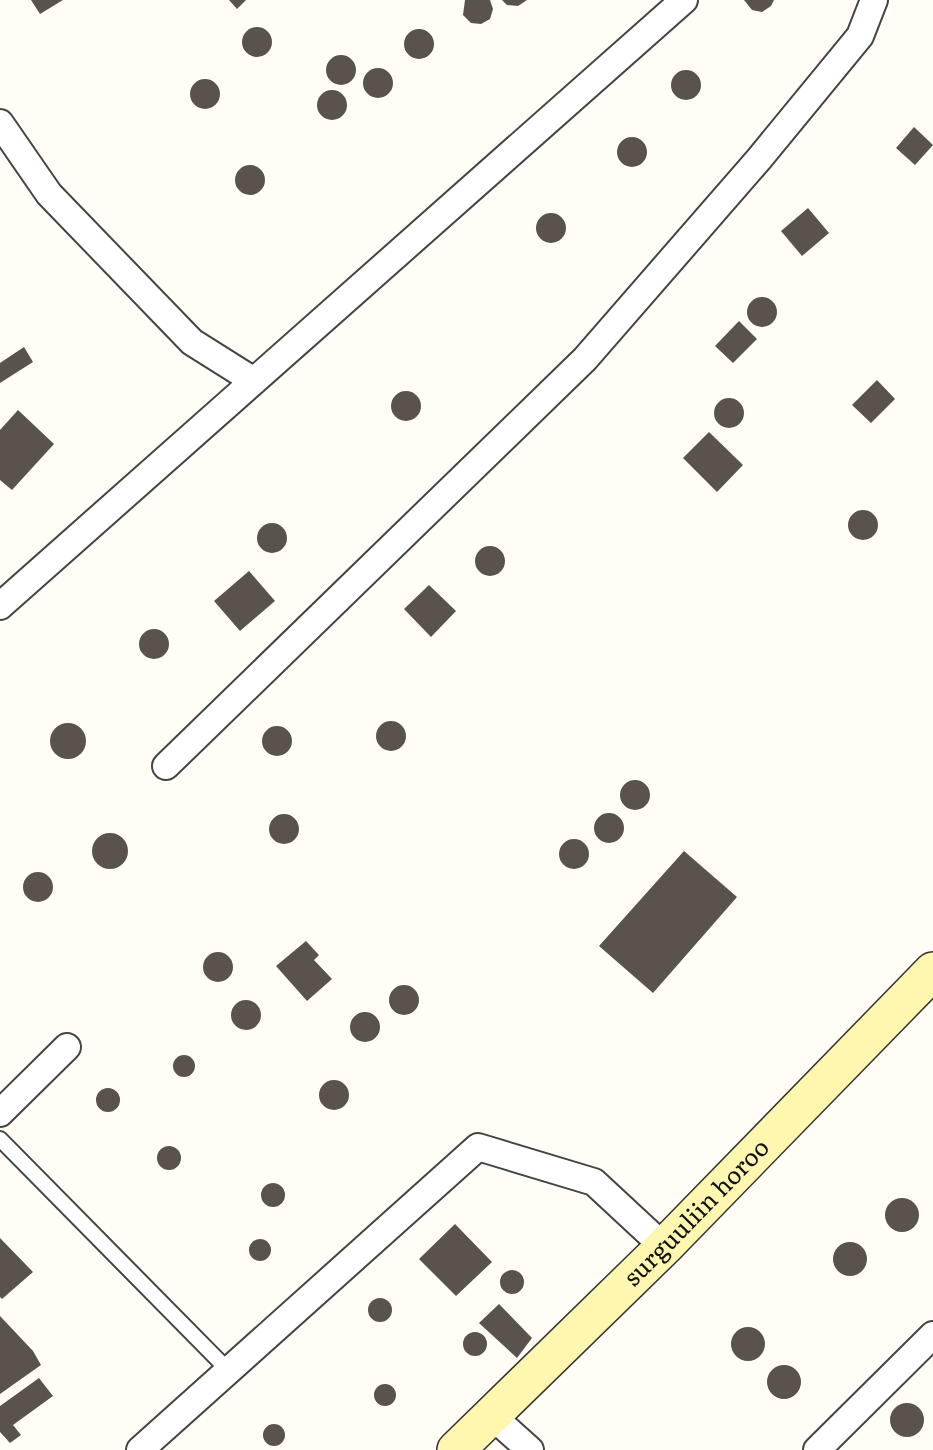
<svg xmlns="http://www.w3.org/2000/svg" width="933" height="1450" viewBox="0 0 933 1450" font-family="Literata,serif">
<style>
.building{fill:#5a524d}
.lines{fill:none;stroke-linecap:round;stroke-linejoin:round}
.lane-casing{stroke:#444;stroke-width:18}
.street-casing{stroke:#444;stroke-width:30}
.secondary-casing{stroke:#333;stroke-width:40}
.lane{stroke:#fff;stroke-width:14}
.street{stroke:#fff;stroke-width:26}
.secondary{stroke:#fff6b0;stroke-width:37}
.labels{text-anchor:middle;stroke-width:7;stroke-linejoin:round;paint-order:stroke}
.street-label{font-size:24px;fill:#111;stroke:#fff}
</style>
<rect width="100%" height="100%" fill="#fffdf5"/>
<path class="building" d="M31 0H63L40 14Z
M229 0H246L237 9Z
M465 0H490L493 9 490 19 481 24 471 23 463 15Z
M502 0H527L518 6 507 5Z
M744 0H774L771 6 762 12 752 10Z
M242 42a15 15 0 1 1 30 0a15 15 0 1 1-30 0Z
M404 44a15 15 0 1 1 30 0a15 15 0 1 1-30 0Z
M326 70a15 15 0 1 1 30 0a15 15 0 1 1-30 0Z
M363 83a15 15 0 1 1 30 0a15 15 0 1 1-30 0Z
M671 85a15 15 0 1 1 30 0a15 15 0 1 1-30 0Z
M190 94a15 15 0 1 1 30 0a15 15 0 1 1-30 0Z
M317 105a15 15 0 1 1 30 0a15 15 0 1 1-30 0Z
M914 127 933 145 915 165 896 148Z
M617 152a15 15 0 1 1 30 0a15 15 0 1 1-30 0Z
M235 180a15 15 0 1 1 30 0a15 15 0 1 1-30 0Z
M808 208 829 233 802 256 781 231Z
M536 228a15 15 0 1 1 30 0a15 15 0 1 1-30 0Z
M747 312a15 15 0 1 1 30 0a15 15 0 1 1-30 0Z
M739 321 757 339 733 363 715 346Z
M24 347 33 362 0 383V363Z
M877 380 895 399 871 423 852 405Z
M391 406a15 15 0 1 1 30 0a15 15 0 1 1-30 0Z
M714 413a15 15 0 1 1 30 0a15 15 0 1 1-30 0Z
M18 410 54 444 12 490 0 480V430Z
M709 432 743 465 717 492 683 458Z
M848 525a15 15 0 1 1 30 0a15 15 0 1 1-30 0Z
M257 538a15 15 0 1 1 30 0a15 15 0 1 1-30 0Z
M475 561a15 15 0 1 1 30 0a15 15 0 1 1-30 0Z
M249 571 275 601 240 631 214 601Z
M429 585 456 611 431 637 404 609Z
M139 644a15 15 0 1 1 30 0a15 15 0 1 1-30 0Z
M376 736a15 15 0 1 1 30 0a15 15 0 1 1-30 0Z
M50 741a18 18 0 1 1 36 0a18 18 0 1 1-36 0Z
M262 741a15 15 0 1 1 30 0a15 15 0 1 1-30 0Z
M620 795a15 15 0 1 1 30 0a15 15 0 1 1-30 0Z
M594 828a15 15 0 1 1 30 0a15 15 0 1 1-30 0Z
M269 829a15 15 0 1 1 30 0a15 15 0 1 1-30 0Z
M92 851a18 18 0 1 1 36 0a18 18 0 1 1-36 0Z
M559 854a15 15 0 1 1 30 0a15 15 0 1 1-30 0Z
M684 851 737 897 653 993 599 946Z
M23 887a15 15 0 1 1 30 0a15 15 0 1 1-30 0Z
M306 941 319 955 314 960 332 979 307 1001 276 966Z
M203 967a15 15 0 1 1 30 0a15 15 0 1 1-30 0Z
M389 1000a15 15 0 1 1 30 0a15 15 0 1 1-30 0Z
M231 1015a15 15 0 1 1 30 0a15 15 0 1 1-30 0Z
M350 1027a15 15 0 1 1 30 0a15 15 0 1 1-30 0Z
M173 1066a11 11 0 1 1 22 0a11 11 0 1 1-22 0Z
M319 1095a15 15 0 1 1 30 0a15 15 0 1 1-30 0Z
M96 1100a12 12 0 1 1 24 0a12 12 0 1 1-24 0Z
M157 1158a12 12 0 1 1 24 0a12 12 0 1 1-24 0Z
M261 1195a12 12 0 1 1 24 0a12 12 0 1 1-24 0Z
M885 1215a17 17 0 1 1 34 0a17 17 0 1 1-34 0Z
M455 1224 492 1262 456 1296 419 1259Z
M0 1238 33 1272 2 1299 0 1297Z
M249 1250a11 11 0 1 1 22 0a11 11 0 1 1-22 0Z
M833 1259a17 17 0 1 1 34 0a17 17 0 1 1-34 0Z
M500 1282a12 12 0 1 1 24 0a12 12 0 1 1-24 0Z
M368 1310a12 12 0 1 1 24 0a12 12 0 1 1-24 0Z
M499 1304 532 1338 517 1358 479 1323Z
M0 1316 33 1351 41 1365 0 1394Z
M731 1344a17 17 0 1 1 34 0a17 17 0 1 1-34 0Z
M463 1344a12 12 0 1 1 24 0a12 12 0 1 1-24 0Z
M767 1382a17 17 0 1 1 34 0a17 17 0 1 1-34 0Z
M39 1378 53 1396 13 1425 21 1435 10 1443 0 1432V1406Z
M374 1395a11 11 0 1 1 22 0a11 11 0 1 1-22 0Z
M890 1420a17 17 0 1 1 34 0a17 17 0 1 1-34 0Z
M263 1435a11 11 0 1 1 22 0a11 11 0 1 1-22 0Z"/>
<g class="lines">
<g class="lane-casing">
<path id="lane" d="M0 1139 228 1370"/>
</g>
<g class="street-casing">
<path id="street" d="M0 123 49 194 192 342 254 381
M0 606 684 0
M166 766 585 359 759 159 860 36 874 0
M0 1113 67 1047
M491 1415 530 1450
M140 1450 478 1147 594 1182 664 1247
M817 1450 933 1335"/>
</g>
<g class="secondary-casing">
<g id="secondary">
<path id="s1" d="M456 1450 664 1247 933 971"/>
</g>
</g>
<use href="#lane" class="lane"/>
<use href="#street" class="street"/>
<use href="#secondary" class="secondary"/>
</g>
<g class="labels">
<g class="street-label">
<text dy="8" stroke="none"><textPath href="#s1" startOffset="338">surguuliin horoo</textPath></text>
</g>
</g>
</svg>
